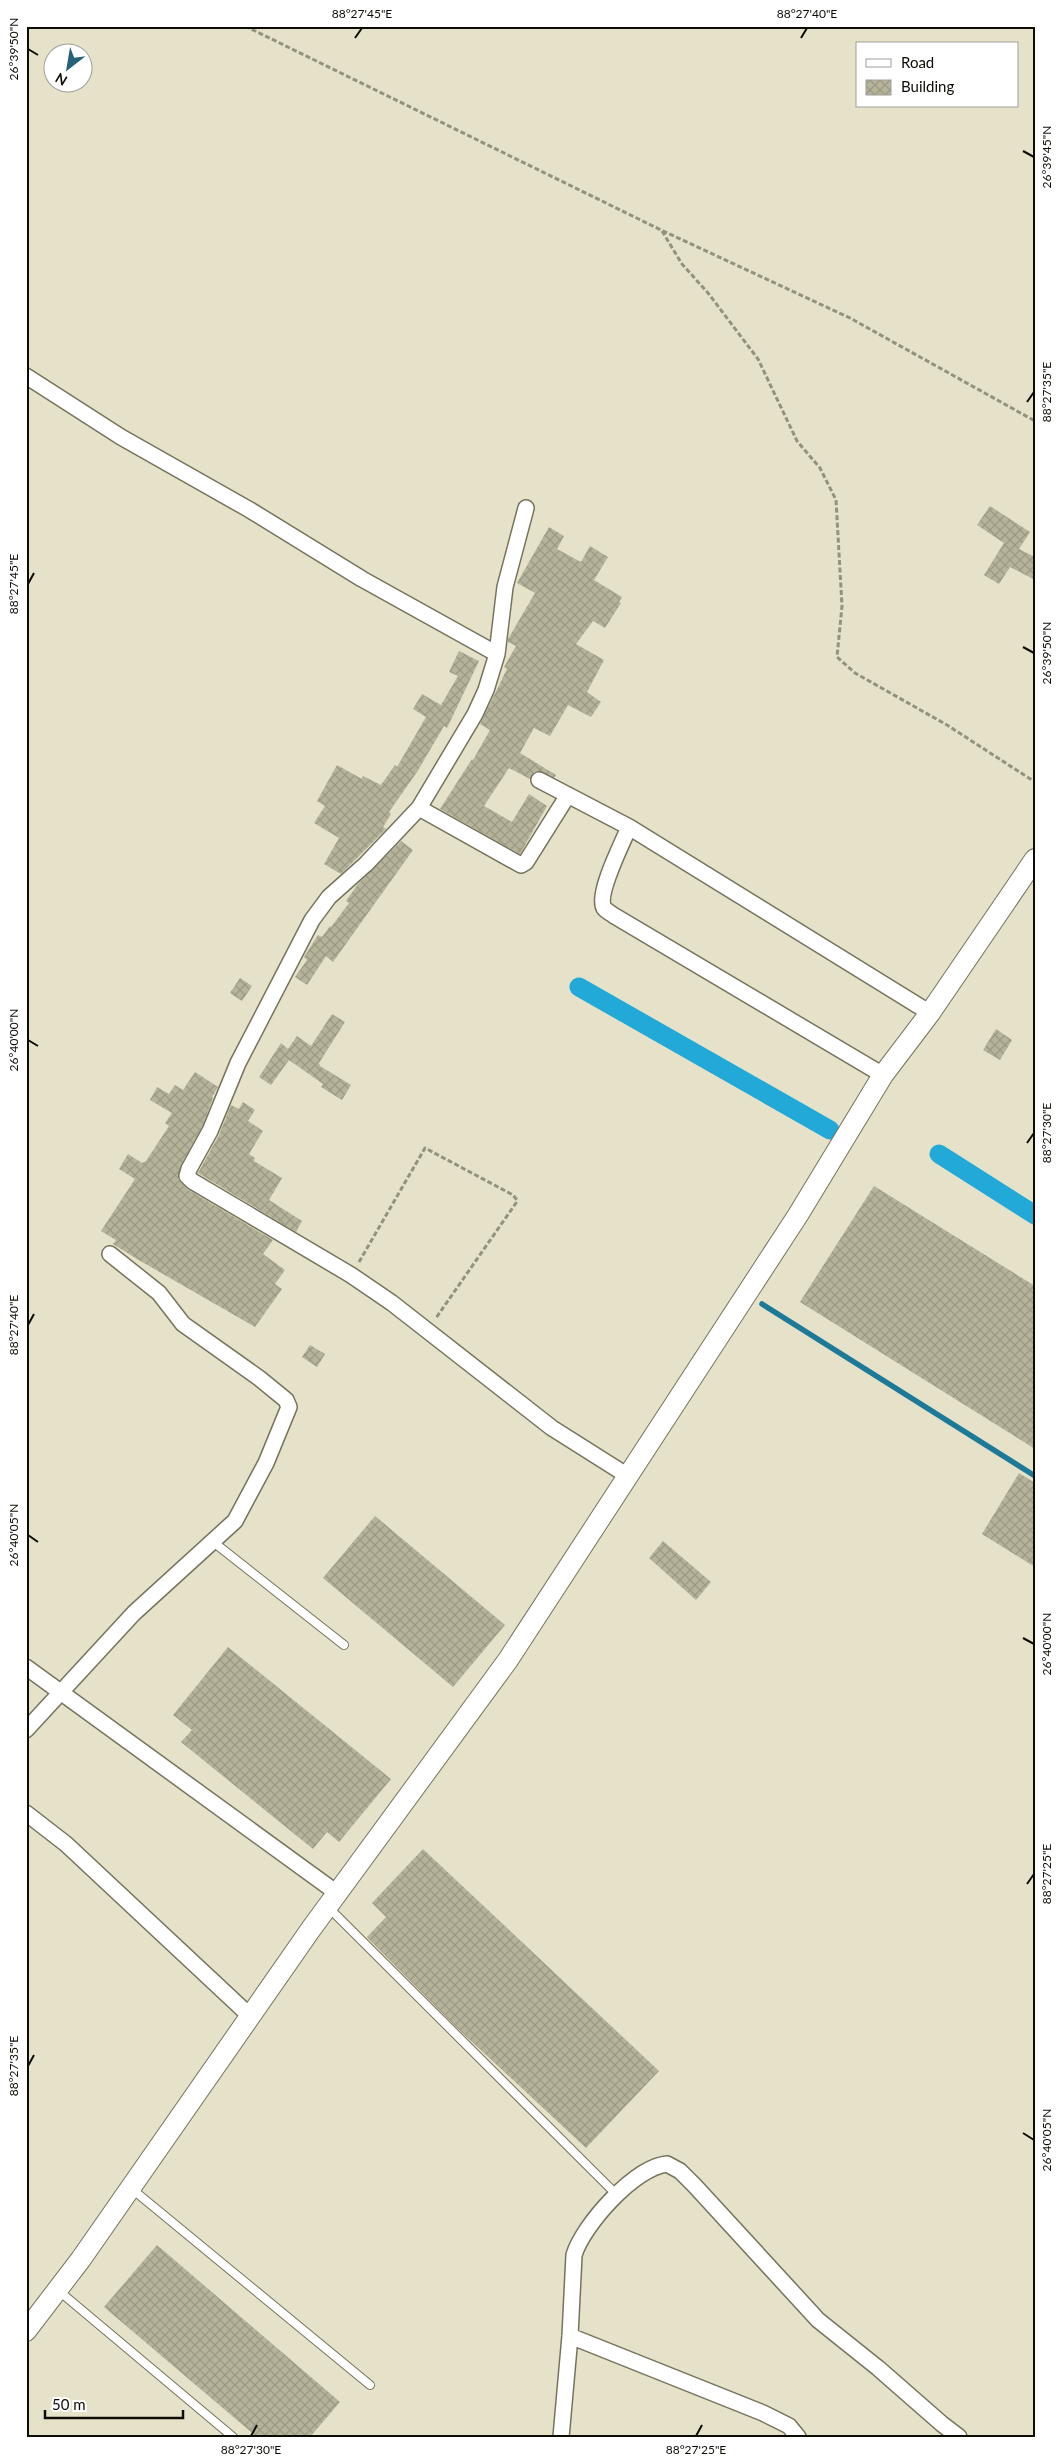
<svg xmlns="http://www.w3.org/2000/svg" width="1061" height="2463" viewBox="0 0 1061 2463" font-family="Lato,sans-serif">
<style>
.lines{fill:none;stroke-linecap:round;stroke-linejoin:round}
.stream{stroke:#1c7a98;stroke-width:5.5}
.canal{stroke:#22a9d7;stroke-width:19}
.building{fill:url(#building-cross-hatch)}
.lane-casing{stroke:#76735d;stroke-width:10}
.street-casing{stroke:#76735d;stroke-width:18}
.secondary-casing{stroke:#76735d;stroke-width:22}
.path{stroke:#94927f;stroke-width:3;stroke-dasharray:5 2.5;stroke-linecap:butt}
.lane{stroke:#fff;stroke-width:8}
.street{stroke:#fff;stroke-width:15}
.secondary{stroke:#fff;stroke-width:20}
.ticks{fill:none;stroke:#0d0c04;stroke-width:2}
.neatline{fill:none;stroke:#0d0c04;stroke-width:2}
.ticks-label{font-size:12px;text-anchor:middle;fill:#0d0c04}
</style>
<defs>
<pattern id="building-cross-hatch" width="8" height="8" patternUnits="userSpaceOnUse" patternTransform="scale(1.25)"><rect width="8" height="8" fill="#b6b39b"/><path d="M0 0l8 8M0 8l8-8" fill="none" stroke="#9b9984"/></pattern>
</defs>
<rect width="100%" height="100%" fill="#e6e2c9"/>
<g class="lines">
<path class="stream" d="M762 1304 1035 1476"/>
<path class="canal" d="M579 987 830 1130
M939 1154 1035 1215"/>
</g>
<path class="building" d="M990 506 1030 532 1019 549 1035 557V580L1010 567 999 584 984 575 1004 543 977 525Z
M549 527 564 536 557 549 581 562 590 546 608 557 594 580 622 597 619 602 621 603 605 628 593 621 576 644 604 660 587 692 601 702 591 717 568 705 550 736 534 728 520 753 556 775 554 778 538 771 534 772 530 779 509 768 484 806 512 822 529 794 547 806 520 854 440 809 472 759 473 760 490 730 480 724 507 669 504 667 516 646 508 642V639L535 593 517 583Z
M459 651 479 661 447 728 444 726 417 772 389 812 391 814 383 827 386 829 341 874 324 864 339 838 314 823 325 806 317 801 337 765 362 779 363 776 381 785 395 765 397 767 426 717 413 709 422 694 441 705 458 676 449 672Z
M401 841 413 850 333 962 326 956 307 985 295 977 307 960 304 957 318 935 322 937 330 926 331 927 349 903 346 901 358 884Z
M240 978 252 986 242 1001 230 993Z
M332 1014 345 1022 319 1063 320 1066 351 1085 342 1100 321 1087 323 1084 289 1060 271 1085 259 1077 281 1043 288 1049 297 1036 311 1046Z
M996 1029 1012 1040 1000 1060 983 1050Z
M195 1072 218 1087 212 1097 213 1098 202 1127 181 1165 178 1179 187 1189 273 1240 263 1254 285 1270 275 1284 282 1289 255 1327 137 1259 113 1244 116 1240 101 1231 135 1179 119 1169 128 1154 142 1163 146 1161 169 1126 165 1123 172 1113 150 1100 157 1087 169 1094 175 1085 183 1090Z
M243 1102 255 1110 248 1121 263 1131 249 1154 255 1158 254 1161 282 1178 269 1200 302 1221 296 1232 198 1173 219 1135 231 1105 239 1109Z
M874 1186 1035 1286V1449L800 1302Z
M310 1345 325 1354 317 1367 302 1357Z
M1019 1473 1035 1483V1567L982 1534Z
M375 1516 505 1625 453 1687 323 1578Z
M663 1541 711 1582 696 1600 649 1558Z
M228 1647 391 1779 339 1842 327 1832 313 1849 181 1742 192 1730 173 1715Z
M423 1849 659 2071 586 2148 455 2026 367 1937 386 1917 372 1903Z
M157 2245 340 2402 310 2437H257L104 2307Z"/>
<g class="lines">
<g class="lane-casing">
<path id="lane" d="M212 1541 344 1645
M328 1907 617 2195
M132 2189 370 2385
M59 2291 233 2437"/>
</g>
<g class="street-casing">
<path id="street" d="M26 376 121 437 250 510 362 579 497 654
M539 780 629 827C623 842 596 894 604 908 606 911 611 913 613 915L883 1075
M568 795 526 862 521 865 419 808 366 864 329 897 312 920 238 1063 210 1131 189 1169 187 1176 192 1181 351 1275 392 1303 552 1428 628 1476
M419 808 475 714 486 690 497 654 505 587 526 508
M629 827 930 1013
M26 1667 337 1893
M26 1730 134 1613 235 1521 266 1463 289 1407 286 1400 259 1378 183 1324 159 1293 110 1254
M26 1813 66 1844 250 2016
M570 2336 763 2413 789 2426 798 2437
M561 2437 570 2336 574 2255C583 2225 635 2167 667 2164L680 2171 695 2186 818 2320 878 2368 942 2424 959 2437"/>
</g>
<g class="secondary-casing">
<path id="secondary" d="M26 2331 81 2259 311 1929 508 1660 798 1215 883 1075 930 1013 1035 859"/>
</g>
<path class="path" d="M245 26 661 230 850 318 1035 421
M662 231 682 264 708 293 758 359 797 441 820 468 836 500 842 606 837 657 855 673 947 725 1035 782
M359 1262 425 1148 513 1195 517 1200 516 1203 436 1318"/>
<use href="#lane" class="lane"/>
<use href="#street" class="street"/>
<use href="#secondary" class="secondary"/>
</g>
<path class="ticks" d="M355 38 362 28M801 38 807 28M28 49 38 55M1023 151 1034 157M1027 402 1034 392M28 584 34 573M1023 647 1034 653M28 1040 38 1046M1027 1143 1034 1133M28 1325 34 1314M28 1535 38 1542M1023 1638 1034 1644M1027 1884 1034 1874M28 2066 34 2055M1023 2133 1034 2140M251 2436 257 2425M696 2436 702 2425"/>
<rect width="1061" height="2463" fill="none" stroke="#ffffff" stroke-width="55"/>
<rect x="856" y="42" width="162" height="65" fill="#ffffff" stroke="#9e9e9b"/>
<rect x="866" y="59" width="25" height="8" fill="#ffffff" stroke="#9e9e9b"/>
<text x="901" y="68" font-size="15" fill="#0d0c04">Road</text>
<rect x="866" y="80" width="25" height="15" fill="url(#building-cross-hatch)" stroke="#9e9e9b"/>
<text x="901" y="92" font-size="15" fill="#0d0c04">Building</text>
<g transform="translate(68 68) rotate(211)"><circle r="24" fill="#ffffff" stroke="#9e9e9b"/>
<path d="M0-4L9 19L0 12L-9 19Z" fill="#256178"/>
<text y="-8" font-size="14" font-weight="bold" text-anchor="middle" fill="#0d0c04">N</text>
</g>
<path d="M45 2410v8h138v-8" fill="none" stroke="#0d0c04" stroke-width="2.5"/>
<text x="52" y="2410" font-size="15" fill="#0d0c04" stroke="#ffffff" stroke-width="4" paint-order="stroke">50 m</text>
<rect x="28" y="28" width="1006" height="2408" class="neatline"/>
<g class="ticks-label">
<text x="362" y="18">88°27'45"E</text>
<text x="807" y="18">88°27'40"E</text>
<text transform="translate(14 49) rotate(-90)" y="4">26°39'50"N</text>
<text transform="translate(1047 157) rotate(-90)" y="4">26°39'45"N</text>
<text transform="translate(1047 392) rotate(-90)" y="4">88°27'35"E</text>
<text transform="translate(14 584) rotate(-90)" y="4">88°27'45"E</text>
<text transform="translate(1047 653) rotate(-90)" y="4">26°39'50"N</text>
<text transform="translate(14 1040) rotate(-90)" y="4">26°40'00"N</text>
<text transform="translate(1047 1133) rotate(-90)" y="4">88°27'30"E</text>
<text transform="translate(14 1325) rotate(-90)" y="4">88°27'40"E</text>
<text transform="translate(14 1535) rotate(-90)" y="4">26°40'05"N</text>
<text transform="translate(1047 1644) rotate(-90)" y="4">26°40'00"N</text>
<text transform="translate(1047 1874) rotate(-90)" y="4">88°27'25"E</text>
<text transform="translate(14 2066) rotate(-90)" y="4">88°27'35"E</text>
<text transform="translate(1047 2140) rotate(-90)" y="4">26°40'05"N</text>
<text x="251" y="2454">88°27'30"E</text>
<text x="696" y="2454">88°27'25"E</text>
</g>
</svg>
